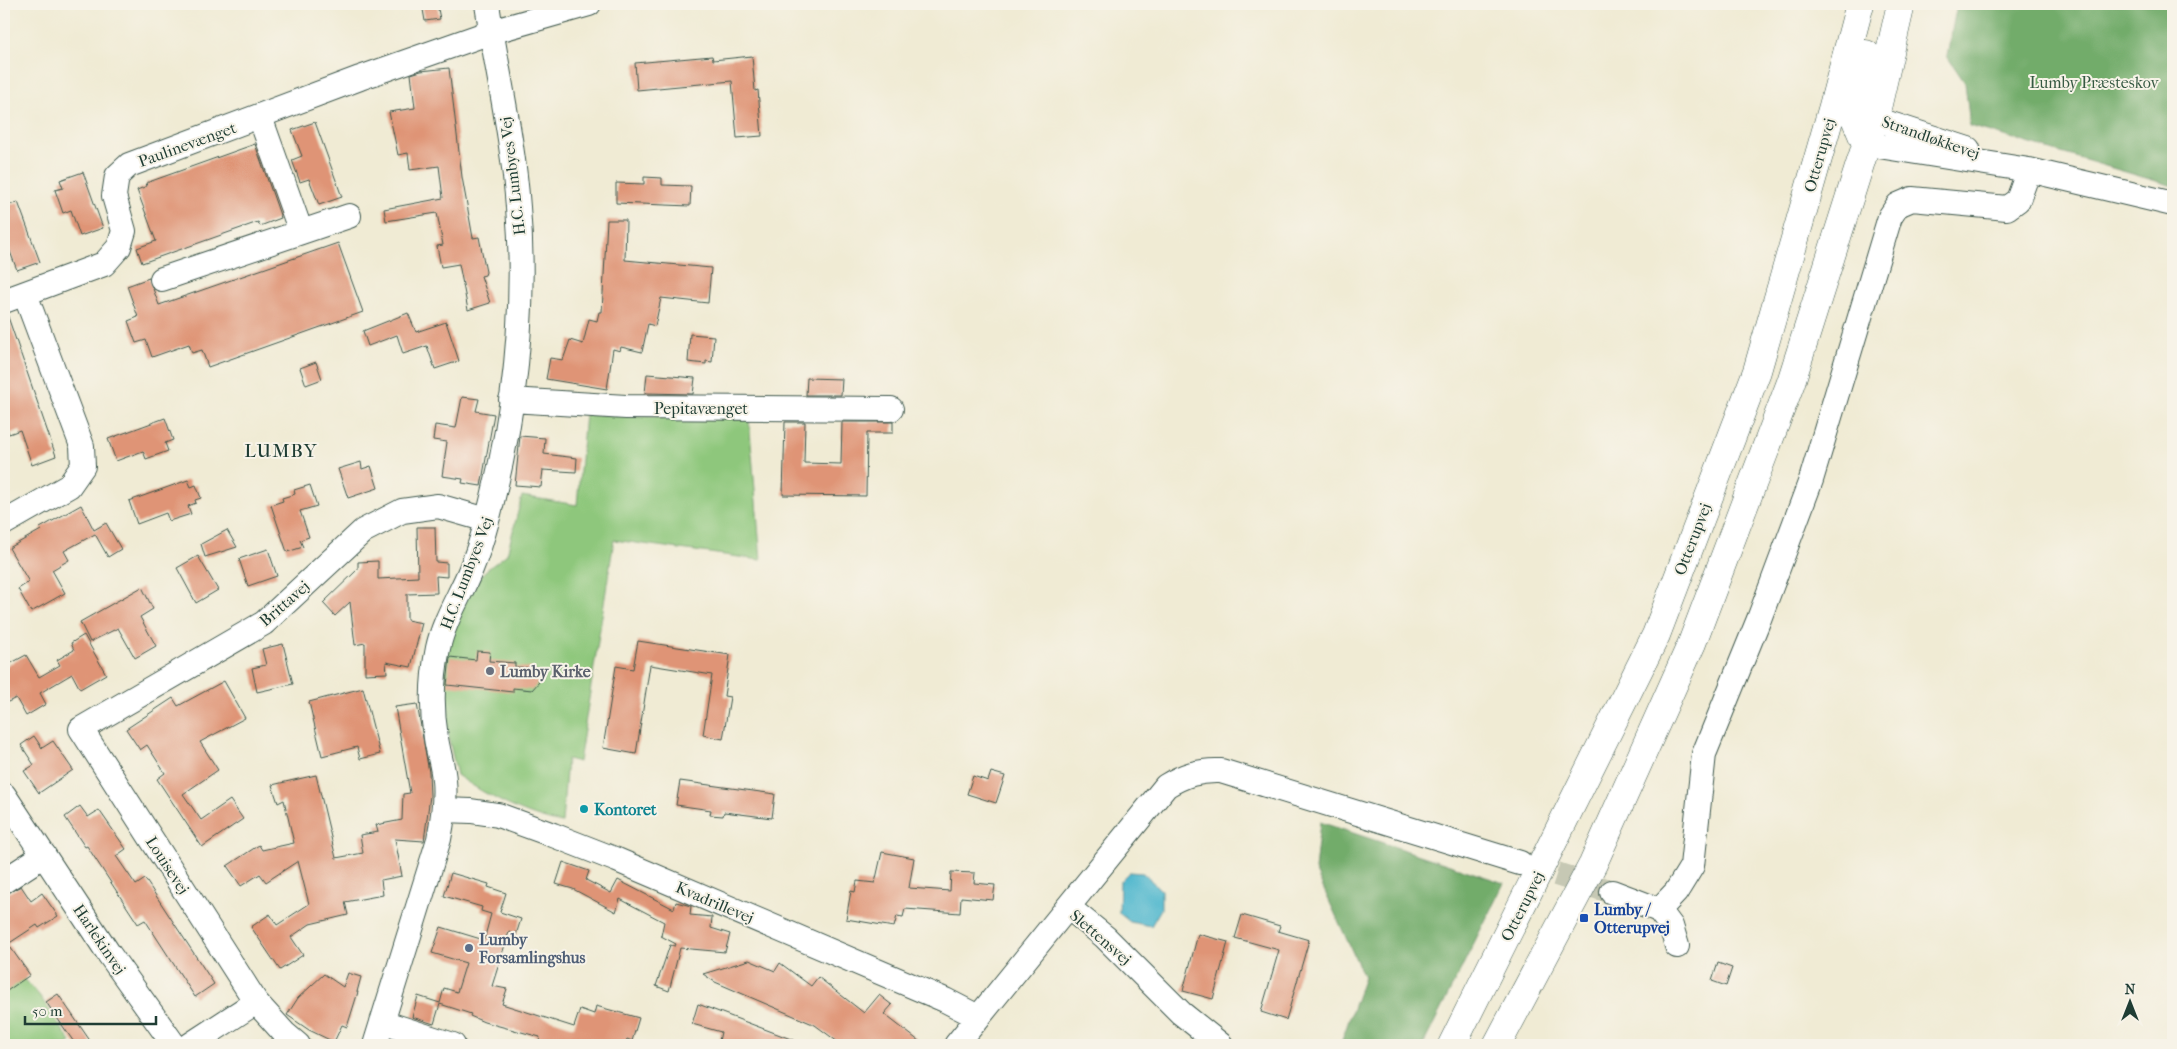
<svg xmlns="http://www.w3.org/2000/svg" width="2177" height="1049" viewBox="0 0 2177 1049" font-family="'IM FELL French Canon',serif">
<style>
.green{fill:#8ec77b;stroke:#568258}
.forest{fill:#72ac6b;stroke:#487450}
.water{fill:#50b7ce;stroke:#387a81}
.building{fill:#df9476}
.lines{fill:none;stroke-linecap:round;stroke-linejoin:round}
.minor-tunnel{stroke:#c6c8b4;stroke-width:24;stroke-dasharray:24 12;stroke-linecap:butt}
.minor-casing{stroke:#3e574c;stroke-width:26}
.major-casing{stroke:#3e574c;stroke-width:29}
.minor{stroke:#fff;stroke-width:24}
.major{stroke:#fff;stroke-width:28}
.worship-dot{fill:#6b7280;stroke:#f7f3e8;stroke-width:2}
.culture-dot{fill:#0f9aa8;stroke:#f7f3e8;stroke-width:2}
.transit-dot{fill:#1a4fb4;stroke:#f7f3e8;stroke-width:2}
.service-dot{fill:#5c6f8a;stroke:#f7f3e8;stroke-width:2}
.labels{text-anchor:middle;stroke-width:4;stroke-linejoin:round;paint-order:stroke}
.park-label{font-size:16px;fill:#355942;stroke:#f7f3e8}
.street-label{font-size:16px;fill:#1f3d34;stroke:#f7f3e8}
.worship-label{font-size:16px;font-weight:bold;fill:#5b616d;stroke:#f7f3e8;text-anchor:start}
.culture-label{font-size:16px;font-weight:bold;fill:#0d838f;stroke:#f7f3e8;text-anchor:start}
.transit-label{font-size:16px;font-weight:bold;fill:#164399;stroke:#f7f3e8;text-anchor:start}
.service-label{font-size:16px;font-weight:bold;fill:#4e5e75;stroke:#f7f3e8;text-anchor:start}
.quarter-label{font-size:19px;letter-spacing:1px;fill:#1f3d34;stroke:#f7f3e8}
</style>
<rect width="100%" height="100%" fill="#f7f3e8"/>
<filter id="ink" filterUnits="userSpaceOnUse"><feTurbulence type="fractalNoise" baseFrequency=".02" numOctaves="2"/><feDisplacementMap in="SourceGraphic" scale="10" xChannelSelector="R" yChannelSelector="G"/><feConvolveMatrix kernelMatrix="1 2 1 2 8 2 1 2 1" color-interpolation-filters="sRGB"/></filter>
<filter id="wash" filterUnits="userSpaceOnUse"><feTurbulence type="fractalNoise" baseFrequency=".0096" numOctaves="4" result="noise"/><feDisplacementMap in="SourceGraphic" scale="20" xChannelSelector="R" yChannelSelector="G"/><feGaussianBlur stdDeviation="1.12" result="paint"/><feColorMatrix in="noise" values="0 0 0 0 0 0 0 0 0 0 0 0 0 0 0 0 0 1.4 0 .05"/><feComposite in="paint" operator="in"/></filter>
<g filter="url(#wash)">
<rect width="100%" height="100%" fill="#f0ebd4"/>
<path class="green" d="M585 414 749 419 761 560 614 540 579 762 567 759 562 823C526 816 488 797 457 775L448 735 441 685 445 655 469 590 485 571 507 554 522 496 577 505Z
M10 963 39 995 71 1042 66 1045H4V967Z"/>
<path class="forest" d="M1957 4H2173V186L1970 126 1965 83 1947 56Z
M1320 822 1504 883 1423 1045H1344L1341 1043 1364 977 1315 870Z"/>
<path class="water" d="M1129 872 1143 873 1161 890V909L1151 926 1130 922 1119 913 1120 881Z"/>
<g id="blocks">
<path class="building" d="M422 4H437L440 19 425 21Z
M712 56 713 60 752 56 755 91 758 90 762 136 737 138 732 81 637 90 635 63Z
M449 68 462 177 473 238 479 237 486 272 485 275 481 276 490 303 468 310 459 264 441 267 437 246 443 245 437 213 386 221 384 209 443 198 439 166 410 170 408 153 398 155 389 112 415 108 411 74 421 71Z
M315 122 342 197 319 205 309 179 300 182 292 160 302 156 292 130Z
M255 144 281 218 260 226 258 222 142 263 137 248 156 241 137 190 147 186 146 183Z
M83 172 103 228 80 236 71 210 63 213 55 190 63 188 60 180Z
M644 177 662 178V185L691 186 690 206 616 203V183L644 184Z
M18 202 40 262 17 270 6 241 4 242V207Z
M607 220H626L625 260 711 268 708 303 661 298 655 326 648 324 642 352 621 347 620 351 613 349 607 389 546 379 550 358 563 360 570 340 583 344 589 319 597 321 599 312H602Z
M338 243 363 312 208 367 202 350 192 353 189 344 152 357 146 340 136 343 128 321 138 317 127 286 149 278 159 305Z
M408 313 416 332 446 322 459 361 435 369 427 346 403 354 397 335 368 346 363 331Z
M4 314H7L56 456 32 465 20 430 9 434 4 419Z
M690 334 714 336 712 362 706 361V364L688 362Z
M316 362 322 379 306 385 300 368Z
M647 374 695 378 693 394 645 393Z
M807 378 842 379 841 395H806Z
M462 397 479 399 476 411 494 414 481 486 462 483 463 479 442 476 447 442 433 440 435 425 456 428Z
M165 418 173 440 165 443 168 451 146 459 143 451 116 461 108 439Z
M785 422H805L804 463 841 464 842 422H893V433H867L866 496 783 495Z
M520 436 545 438 544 454 577 458 576 472 543 470 541 487 515 485Z
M361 462 362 469 371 466 378 488 348 498 338 469Z
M188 480 191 487 196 485 201 498 195 500 196 503 188 506 191 514 169 521 166 513 137 524 129 501Z
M310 485 317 506 300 511 309 537 300 540 303 547 287 552 271 505 283 501 282 498 295 494 294 490Z
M81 505 94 530 106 523 121 549 108 557 95 534 64 551 69 560 52 570 65 593 31 612 18 589 29 582 9 548 41 530 40 528Z
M417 527H435L436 562 447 563V577L436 576 437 593 407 594V620L422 623 411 667 386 662 387 673 365 674V643L355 645 350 602 335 616 323 603 358 569V562L378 561V579L418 577Z
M227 530 237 547 205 557 201 544Z
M268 549 277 576 248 586 239 559Z
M198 556 218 590 196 603 177 568Z
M142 587 153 609 140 617 156 646 135 658 118 628 90 642 80 622Z
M84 635 106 674 80 689 72 674 40 693 46 704 26 716 16 698 4 704V667L26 655 39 677 60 665 57 660 74 650 71 643Z
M638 641 730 655 724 696 730 697 723 739 703 735 712 675 650 665 636 754 603 748 616 666 633 669Z
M283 644 293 684 257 692 252 668 266 665 262 649Z
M477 651 490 652 489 661 515 663V667L532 668 539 676V682L532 690 513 688V692L447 685 450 657 476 660Z
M224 681 245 718 200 742 218 770 183 794 201 820 230 800 243 819 202 847 157 779 165 773 147 745 140 750 126 729 173 698 178 706Z
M363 688 380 754 360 759 357 747 322 756 309 702Z
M417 704 429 772 430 796 424 841 395 839 402 876 381 880 383 895 345 902 348 915 310 924 291 937 303 955 280 970 251 927 270 914 277 925 309 904 298 861 266 882 260 874 241 886 227 866 259 845 262 850 294 843 284 800 278 803 272 785 316 775 336 858 363 853 360 835 378 832 376 825 402 820 403 794 410 793 395 707Z
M34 736 42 748 53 741 73 770 39 793 24 771 34 765 21 745Z
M991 772 1005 776 996 803 967 794 973 776 988 781Z
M680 781 775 794 772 818 724 812 723 816 710 815 711 810 676 805Z
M80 806 88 817 99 810 126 849 116 856 136 885 145 879 214 984 195 997 145 920 138 924 87 846 85 847 65 817Z
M882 852 914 858 909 888 950 891 951 872 975 873 974 883 995 885 993 900 961 897 960 913 905 909 903 917 897 916 894 927 846 919 851 891 855 892 857 881 875 883Z
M563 862 589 871 586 880 611 893 618 880 674 909 676 902 691 906 690 915 712 917 711 928 730 934 725 952 680 948 669 991 656 986 670 945 675 946 676 944 661 936 664 922 620 899 616 912 573 889 556 884Z
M451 873 489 884 488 887 506 893 500 912 521 919 516 935 509 932 492 986 507 989 502 1004 574 1027 580 1009 594 1014 596 1006 639 1018 632 1041 627 1039 625 1045H554L539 1041 540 1037 484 1022 470 1016 471 1014 440 1004 434 1024 412 1017 418 996 440 1003 444 988 457 992 466 963 432 953 441 927 484 940 491 914 481 911 482 907 444 896Z
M21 886 31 901 42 893 58 916 39 928 37 925 8 944 30 975 4 993V895Z
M1242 915 1280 926 1278 931 1309 940 1286 1020 1261 1012 1279 950 1235 938Z
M1198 934 1228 942 1213 999 1183 991Z
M749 960 775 971 780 963 811 986 818 977 864 1013 879 995 892 1005 884 1014 924 1045H842L815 1025 715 982 703 974Z
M1718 963 1732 968 1726 986 1712 981Z
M348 973 361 977 357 992H358L347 1027 342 1025 334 1042 309 1030 287 1015 298 998 324 974 343 987Z
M58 994 93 1045H76L46 1002Z
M698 1004 804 1044V1045H736L719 1041 721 1032 692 1024Z"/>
</g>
</g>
<g filter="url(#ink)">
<use href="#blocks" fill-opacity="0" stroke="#3e574c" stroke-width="1"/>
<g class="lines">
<path class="minor-tunnel" d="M1522 863 1612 892"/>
<g class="minor-casing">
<path id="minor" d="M1857 113 1968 149
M260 117 301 232
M1866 144 2029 170 2173 204
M162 279 349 216
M4 301 104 264 119 247 124 231 114 196 117 176 129 165 360 78 491 32 589 4
M511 400 626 407 891 409
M4 523 69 486 83 466 82 446 25 294
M4 795 109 954 174 1045
M444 810 471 811 498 815 553 835 617 860 945 1000 978 1017
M4 881 44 855
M1612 892 1659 910 1671 926 1677 946
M1068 907 1105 937 1181 1013 1221 1045
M1659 910 1676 892 1692 866 1704 754 1759 619 1811 480 1890 217 1898 205 1912 199 2007 208 2018 200 2029 170
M256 1002 81 729 264 623 363 531 402 511 438 506 487 520
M382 1022 453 1045
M190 1045 256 1002 285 1034 298 1045
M375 1045 439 839C443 819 446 800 444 780 443 766 438 752 436 738 431 708 432 677 438 648 444 620 460 596 471 569 485 535 493 498 501 462 518 382 525 289 518 207 513 139 497 71 487 4
M956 1045 1166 786C1184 775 1199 770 1221 771L1520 863"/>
</g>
<g class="major-casing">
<path id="major" d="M1866 144 1852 111 1866 54
M1452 1045 1656 635 1757 371 1833 106 1860 4
M1497 1045 1593 864 1692 643 1791 382 1875 117 1901 4"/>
</g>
<use href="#minor" class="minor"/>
<use href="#major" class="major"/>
</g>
</g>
<circle class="worship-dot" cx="490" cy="671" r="5"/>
<circle class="culture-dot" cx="584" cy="809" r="5"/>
<rect class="transit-dot" x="1579" y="913" width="10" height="10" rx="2.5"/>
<circle class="service-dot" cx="469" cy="948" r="5"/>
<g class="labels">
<g class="park-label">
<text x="2094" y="88">Lumby Præsteskov</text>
</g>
<g class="street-label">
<text transform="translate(1931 137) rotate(19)" y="6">Strandløkkevej</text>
<text transform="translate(187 144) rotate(-20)" y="6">Paulinevænget</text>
<text transform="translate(1819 155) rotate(-74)" y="6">Otterupvej</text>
<text transform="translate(512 176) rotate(-97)" y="6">H.C. Lumbyes Vej</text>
<text x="701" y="414">Pepitavænget</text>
<text transform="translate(1692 539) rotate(-69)" y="6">Otterupvej</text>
<text transform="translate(466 573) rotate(-69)" y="6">H.C. Lumbyes Vej</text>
<text transform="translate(284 603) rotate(-41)" y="6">Brittavej</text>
<text transform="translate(168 865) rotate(57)" y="6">Louisevej</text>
<text transform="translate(715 902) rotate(23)" y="6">Kvadrillevej</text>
<text transform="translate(1522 906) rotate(-63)" y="6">Otterupvej</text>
<text transform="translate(1101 937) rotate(41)" y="6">Slettensvej</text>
<text transform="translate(100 939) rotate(56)" y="6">Harlekinvej</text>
</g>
<g class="worship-label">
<text x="500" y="677">Lumby Kirke</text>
</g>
<g class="culture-label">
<text x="594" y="815">Kontoret</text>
</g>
<g class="transit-label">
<text x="1594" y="915">Lumby /<tspan x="1594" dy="18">Otterupvej</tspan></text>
</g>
<g class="service-label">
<text x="479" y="945">Lumby<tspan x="479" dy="18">Forsamlingshus</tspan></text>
</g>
<g class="quarter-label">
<text x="281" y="457">LUMBY</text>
</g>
</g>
<rect width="2177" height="1049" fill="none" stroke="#f7f3e8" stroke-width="20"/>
<g transform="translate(2130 1002)" stroke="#f7f3e8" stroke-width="4" paint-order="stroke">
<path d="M0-4L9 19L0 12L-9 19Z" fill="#1f3d34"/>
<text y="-8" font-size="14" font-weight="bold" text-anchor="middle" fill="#1f3d34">N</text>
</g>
<path d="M25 1016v8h131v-8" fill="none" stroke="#1f3d34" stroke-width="2.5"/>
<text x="32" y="1016" font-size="15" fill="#1f3d34" stroke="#f7f3e8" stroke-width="4" paint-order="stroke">50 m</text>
</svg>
